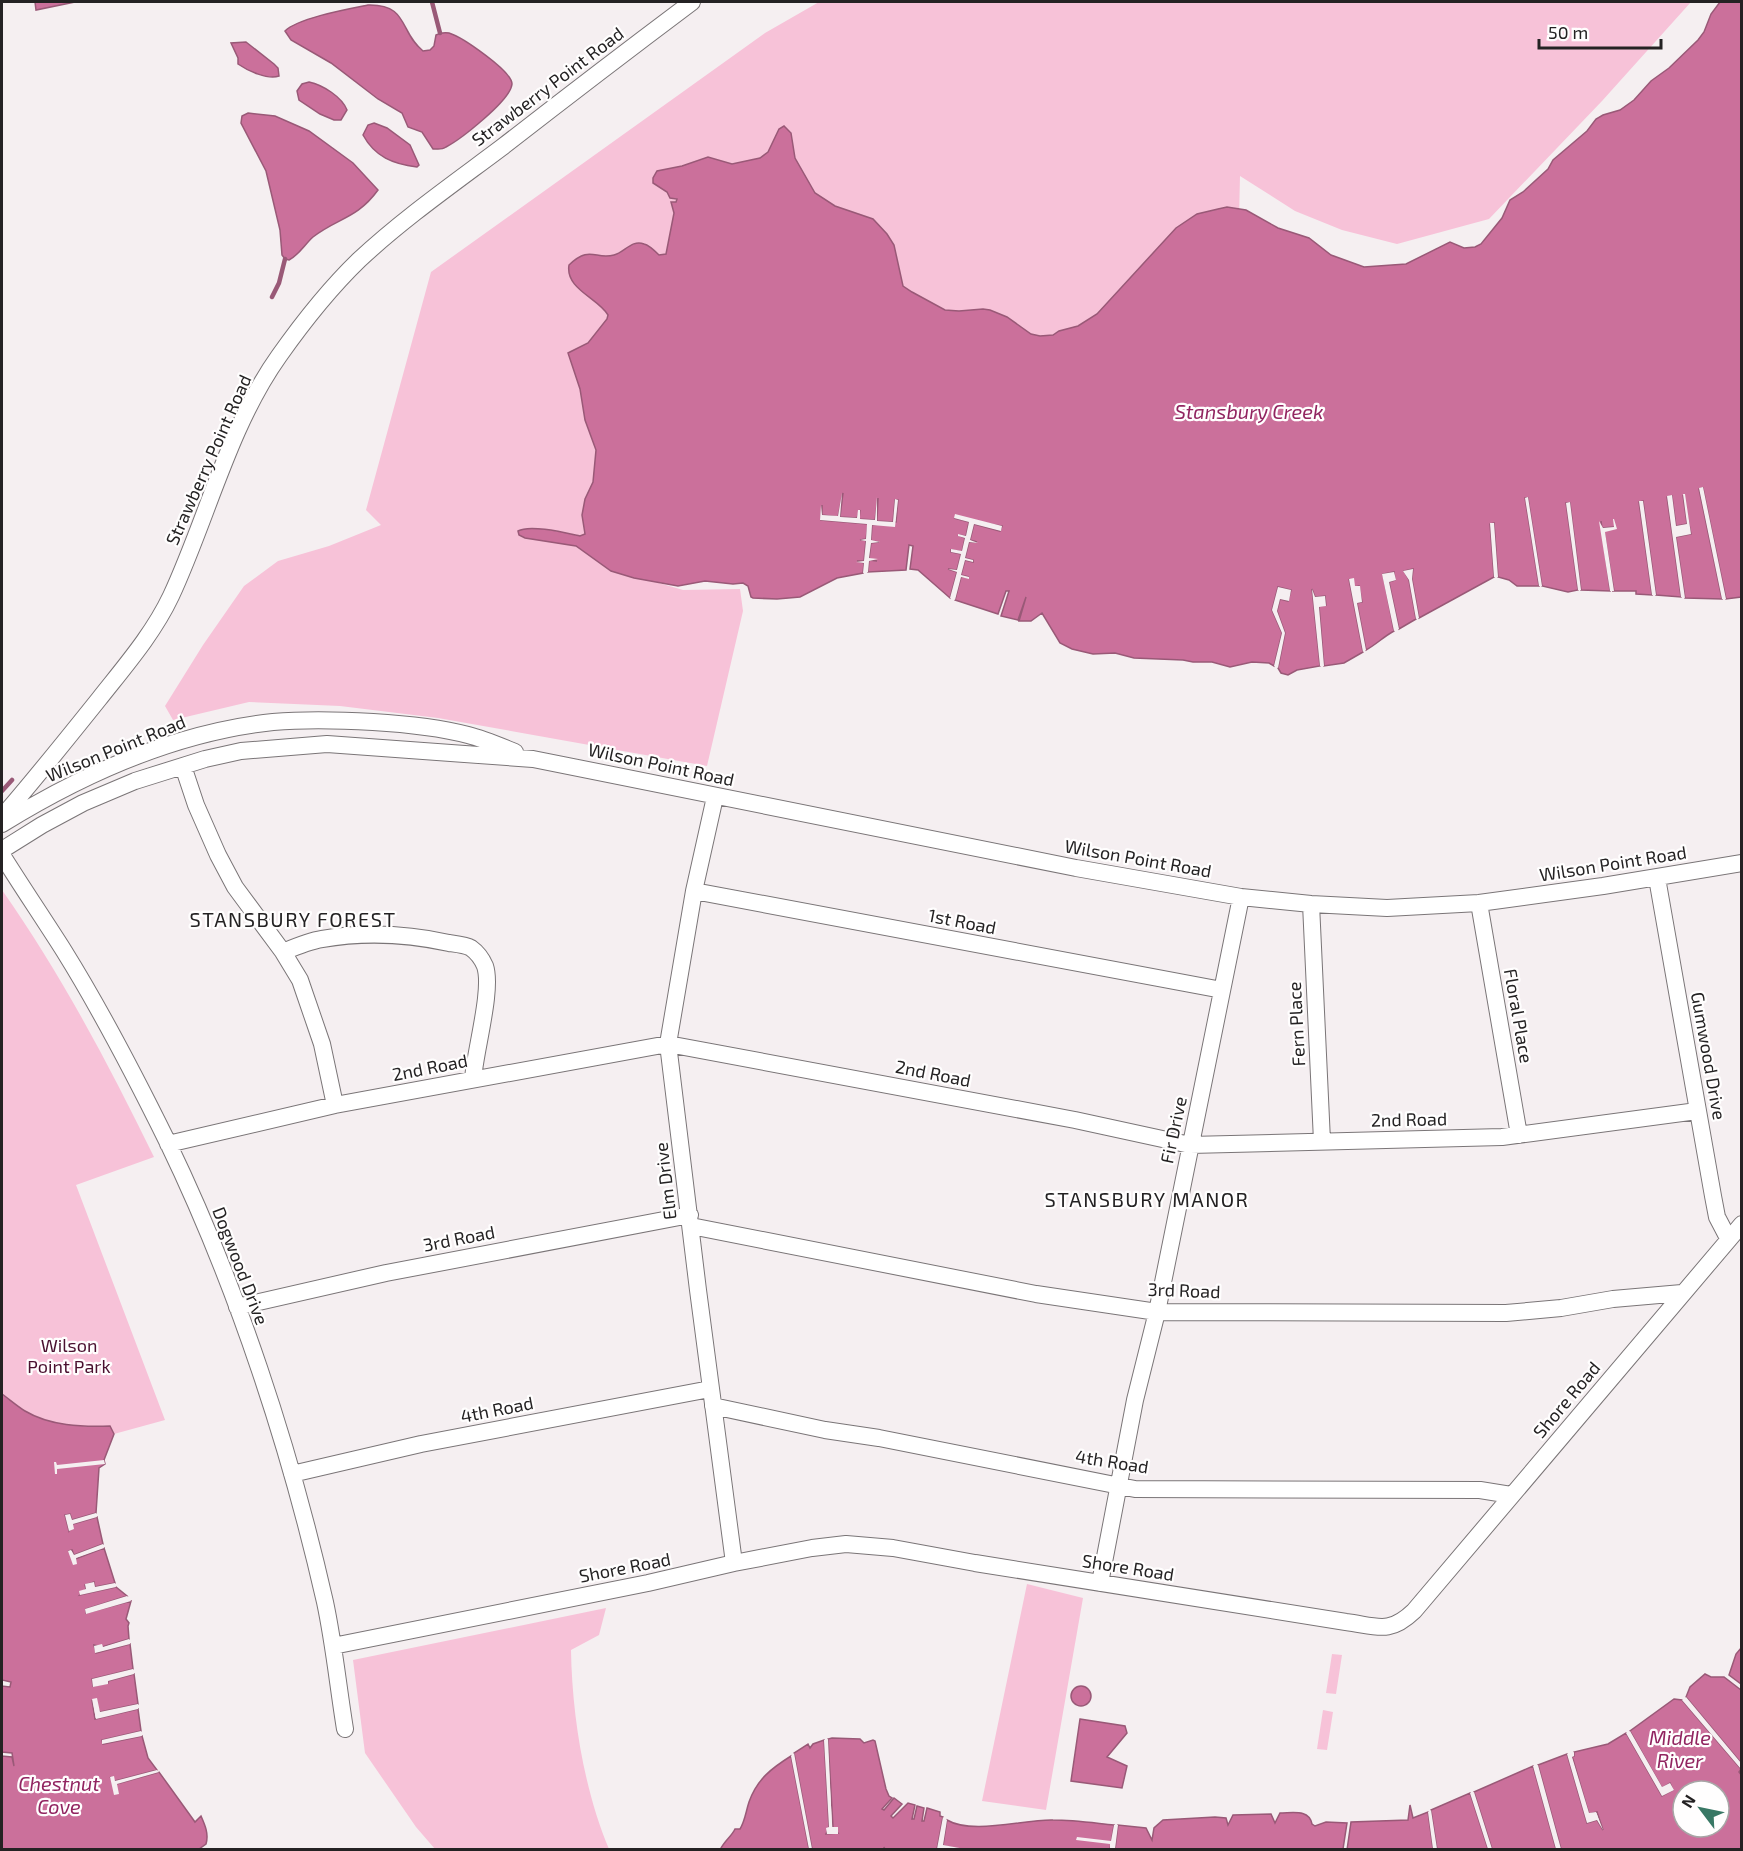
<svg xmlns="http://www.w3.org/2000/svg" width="1743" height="1851" viewBox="0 0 1743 1851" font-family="'Exo 2',sans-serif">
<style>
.green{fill:#f7c2d8}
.water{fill:#cb709b;stroke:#995977;stroke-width:1.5;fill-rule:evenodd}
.pier{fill:#f5eff1}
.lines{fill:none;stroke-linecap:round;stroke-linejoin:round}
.stream{stroke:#995977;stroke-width:4.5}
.minor-casing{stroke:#7a7577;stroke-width:18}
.minor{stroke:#fff;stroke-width:16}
.labels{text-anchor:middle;stroke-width:4.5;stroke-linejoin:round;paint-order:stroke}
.street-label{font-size:18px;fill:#242223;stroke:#fffefe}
.park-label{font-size:18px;fill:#4a102f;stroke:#fffefe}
.water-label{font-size:20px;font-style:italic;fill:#912460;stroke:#fffefe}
.neighbourhood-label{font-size:20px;letter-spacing:1.5px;fill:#242223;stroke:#fffefe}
</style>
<rect width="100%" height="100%" fill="#f5eff1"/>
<path class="green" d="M819 2H1691L1602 101 1489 219 1397 244 1342 230 1295 211 1240 176 1239 219 1104 319 635 576 683 590 740 589 743 611 707 766 438 718 340 706 249 702 173 720 165 706 203 645 244 586 278 561 329 546 381 525 366 510 431 272 765 33Z
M2 890C61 974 109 1065 154 1157L76 1185 165 1420 114 1434 110 1426C81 1427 50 1426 25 1411 17 1406 9 1399 2 1394Z
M1027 1584 1083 1598 1046 1810 982 1801Z
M606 1608 599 1635 571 1650C572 1715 584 1790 609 1849H435L416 1827 365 1753 353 1660Z
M1332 1654 1342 1655 1336 1694 1326 1693Z
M1323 1710 1333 1712 1327 1750 1317 1749Z"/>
<path class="water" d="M35 2H75L36 10Z
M1720 2H1741V597L1726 599 1703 488 1699 489 1722 599 1685 598 1676 537 1691 534 1683 495 1687 524 1676 526 1672 496 1667 497 1681 597 1656 595 1643 501 1639 502 1652 595 1636 594V591H1612H1614L1604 531 1614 527 1602 528 1601 521 1610 591 1581 590 1570 503H1566L1578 590 1568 592 1542 586 1528 498H1525L1539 586H1517L1509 580 1498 577 1494 523 1490 524 1494 577 1419 618 1412 579 1413 569 1404 571 1409 580 1416 619 1399 629 1389 582 1395 580 1394 572 1383 574 1394 631C1383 637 1377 644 1366 650L1357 603 1362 602 1359 586 1355 587 1349 579 1363 652 1344 663 1324 666 1319 606 1326 605 1325 596 1315 597 1312 589 1320 666 1297 670 1288 675 1281 673 1278 668 1285 633 1277 611 1280 599 1288 601 1291 590 1278 587 1272 610 1282 633 1274 666 1269 663 1252 662 1230 667 1212 662H1193L1183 660 1134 658 1115 653 1093 654 1072 649 1060 643 1042 613 1031 621H1019L1026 597 1018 620 1001 616 1009 591H1006L998 614 955 600 961 577H969L961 575 965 560 973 562V560L965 558 969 542H977L970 540 974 524 1000 531 1002 526 954 518 969 522 966 536 958 535 965 538 962 552 951 550V552L961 554 957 570 948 569 957 572 950 598 918 570 910 569 913 546 909 545 906 570 868 572 869 560 877 561 869 559 871 543 879 542 871 541 872 525 895 522H896L898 500H895L893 522 877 521 878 498 875 520 859 519 860 510 857 518 840 517 843 493 838 517 822 515V505L821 520 868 524 866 539 860 540H866L864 561H857L864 563 863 573 837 578 800 597 777 599 753 598 751 597 748 586 743 583 733 584 705 581 678 586 634 578 611 571 576 546 525 538 519 535 518 531C530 524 566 533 580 536L585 534 582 515 585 499 593 482 596 450 585 420 580 389 568 353 588 343 607 319 608 315C598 298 565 289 569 265 590 245 595 260 614 255 624 253 632 239 644 244 649 245 655 251 659 255L666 254 674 213 671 202H676L677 199 670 198 667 192 653 183V178L657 171 682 166 708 157 732 164 760 158 768 152 779 129 784 126 791 133 795 158 815 193 835 206 873 219 887 234 894 245 903 286 912 292 945 310 959 311 983 309 990 310 1007 317 1031 334 1040 336 1053 335 1059 331 1078 326 1097 314 1176 228 1197 214 1218 209 1227 207 1246 210 1278 228 1309 238 1331 255 1364 267 1406 264 1450 242 1464 248 1475 247 1481 244 1502 218 1510 200 1523 192 1548 169 1553 160 1587 131 1596 119 1603 115 1620 110 1634 100 1651 81 1669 68 1698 40 1704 32 1711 14Z
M368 5C409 4 399 32 423 51L430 50 434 46 436 35C440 33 444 32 449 33 462 37 512 71 512 84 511 100 461 139 446 147 442 150 438 149 433 149L422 132 408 127 402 113 378 99 331 63 291 40 285 31C298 18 348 9 368 5Z
M246 42 274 64 278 68 279 76C268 80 248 71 238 64V58L231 43Z
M309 82C323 85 342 97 347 110L341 120H334L320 114 299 100 297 91 302 84Z
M248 113 275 116 309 131 353 163 378 190C357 219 337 218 313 237 305 244 299 255 289 260L285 259 282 255 280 230 266 171 241 123 242 116Z
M374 123 387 128 410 145 419 165 417 167C393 164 375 157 363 135L368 125Z
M2 1394C9 1399 17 1406 25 1411 50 1426 82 1427 110 1426L114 1434 104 1460 105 1464 99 1468 96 1513 72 1520 70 1514 65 1515 69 1531 73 1524 97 1517 103 1544 74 1555 72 1550 69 1551 75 1559 104 1548 115 1583 95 1587 94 1582 85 1585 86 1589 80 1595 116 1587 127 1596 86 1609V1613L131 1601 126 1619 129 1623 128 1626 129 1639 102 1647 94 1645 96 1653 130 1644 133 1669 92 1679 93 1686 108 1683V1681L134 1674 138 1704 100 1712 92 1700 95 1719 138 1709 141 1731 102 1740 103 1744 142 1736 148 1758 157 1770 115 1781 110 1777 117 1784 159 1772 195 1822 201 1816C205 1825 209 1834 206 1844L199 1849H2V1756L12 1757 14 1766 12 1753 2 1752V1686L10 1687 11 1682 2 1680Z
M1741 1648V1684L1729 1675 1736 1654Z
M1705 1674 1711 1677H1724L1741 1690V1763L1686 1697 1690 1687Z
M1071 1696a10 10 0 1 1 20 0a10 10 0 1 1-20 0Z
M1674 1699 1682 1700 1741 1769 1739 1772 1742 1776 1741 1849H1561L1538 1765 1567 1754 1587 1823 1597 1820 1603 1830 1597 1812 1589 1814 1572 1756H1574V1752L1608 1744 1626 1733 1662 1796 1673 1790 1670 1783 1662 1788 1630 1731ZM1683 1791H1719V1827H1683Z
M1080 1719 1125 1726 1127 1733 1107 1757 1127 1766 1122 1788 1071 1781Z
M832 1738 860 1739 864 1743 873 1740 875 1741 886 1789 889 1796 892 1798 882 1809 884 1810 894 1798 902 1804 891 1816 893 1818 908 1803 915 1805 912 1819H914L917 1806 924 1808 922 1821H924L927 1808 940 1812V1816L943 1817 937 1849H885L884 1847V1850L812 1849 794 1753 808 1744 810 1748 813 1744 824 1740 829 1827 826 1834 838 1833 833 1827 828 1739Z
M791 1756 809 1849 720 1850C724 1841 732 1836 735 1829H740C745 1821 746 1811 749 1802 757 1779 772 1768 791 1756Z
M1533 1766 1556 1849H1492L1474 1792Z
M1470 1793 1488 1849H1437L1431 1810Z
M1410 1805 1413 1818 1428 1812 1433 1849 1347 1850 1351 1822 1408 1820Z
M1280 1813C1293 1813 1309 1809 1312 1824L1315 1826 1326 1822 1347 1823 1343 1849 1115 1850 1118 1825 1146 1828 1152 1840 1154 1828 1163 1820 1215 1817 1226 1818 1228 1825 1233 1815 1271 1814 1275 1823Z
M947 1820C972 1835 1025 1819 1053 1820 1074 1820 1094 1823 1114 1825L1110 1849 965 1850 943 1846Z"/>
<path class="pier" d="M1703 487 1726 599H1722L1699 488Z
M842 493 840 517 857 518 858 510H860V519L875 520 877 497V521L893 522 895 499 898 500 895 527 872 525 871 540 880 542 871 543 869 558 878 559 869 561 868 572 863 573 864 563 856 562 864 561 866 541 860 540 866 539 867 524 820 520 821 505 822 515 838 516Z
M1683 494H1685L1691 534 1676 537 1685 598 1681 597 1667 496 1672 495 1676 526 1687 524Z
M1528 497 1542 586H1539L1525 498Z
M1639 501H1643L1656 595H1652Z
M1570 502 1581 590H1578L1566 503Z
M955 514 1002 526 1001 531 974 524 970 540 978 543 969 542 965 558 973 560V562L965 560 961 575 969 577V579L961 577 955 600 950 598 957 572 948 569 957 570 961 554 951 552V549L962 551 965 538 958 536V534L966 536 969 522 954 518Z
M1613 519H1614L1617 529 1605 532 1614 591H1610L1599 521 1603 528 1614 527Z
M1490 523H1494L1498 577H1494Z
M1413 569 1412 579 1419 618 1416 619 1409 580 1403 571Z
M1394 572 1396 580 1389 582 1399 629 1394 631 1382 574Z
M1354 578 1355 586H1360L1362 602 1357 603 1366 650 1363 652 1349 579Z
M1278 587 1291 590 1289 601 1280 599 1277 611 1285 633 1278 668 1274 666 1282 633 1272 610Z
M1312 589 1315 597 1325 596 1326 606 1319 607 1324 666H1320Z
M104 1460 105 1464 57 1469V1474H55L54 1462H56L57 1465Z
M96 1513 97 1517 73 1524 74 1529 69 1531 65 1515 70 1514 72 1520Z
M103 1544 104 1548 76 1558 77 1564 73 1565 68 1551 71 1550 74 1555Z
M94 1582 95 1587 115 1583 116 1587 80 1595 79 1591 86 1589 85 1584Z
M127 1596 131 1601 86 1614 85 1609Z
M129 1639 130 1644 95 1653 94 1646 102 1644 103 1647Z
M133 1669 134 1674 108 1681V1684L93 1687 92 1679Z
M1686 1697 1741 1763V1769L1682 1700Z
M97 1698 100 1712 138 1704V1709L96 1719 92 1699Z
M141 1731 142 1736 102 1744V1740Z
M1630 1731 1662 1787 1670 1783 1674 1790 1662 1796 1626 1733Z
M828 1739 832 1827H838V1834H827L826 1828 829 1827 824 1740Z
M1574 1752V1756L1572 1757 1589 1813 1596 1812 1603 1830 1597 1820 1587 1823 1567 1754Z
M794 1753 812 1849H809L791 1756Z
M1538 1765 1561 1849H1556L1533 1766Z
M157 1770 159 1772 117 1784 119 1794 114 1795 110 1777 114 1776 115 1781Z
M1474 1792 1492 1849H1488L1470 1793Z
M1431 1810 1437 1849H1433L1428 1812Z
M943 1817 947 1820 943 1845 965 1849 948 1850 941 1847 940 1850 937 1849Z
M1114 1825H1118L1115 1849H1110V1844L1076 1840 1077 1837 1111 1841Z"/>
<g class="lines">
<path class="stream" d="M432 2 440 33
M272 297 279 283 285 259
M2 791 12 780"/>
<g class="minor-casing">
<path id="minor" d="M183 766 196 805 218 855 235 887 283 952 300 980 322 1044 335 1105
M715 797 694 891 668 1044 698 1290 734 1563
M2 817C35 779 67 739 99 699 125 666 153 634 171 596 207 519 229 426 279 356 303 322 329 289 359 260 403 219 453 184 501 148 564 99 628 50 692 2
M2 824C83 774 178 732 273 722 307 719 340 720 373 722 406 724 437 727 468 735 484 739 500 746 515 752
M2 850 42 825 83 803 135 781 205 759 241 751 327 744 533 759 1076 868 1241 897 1311 904 1387 908 1479 903 1603 886 1742 863
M2 855C22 887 43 918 64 951 102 1012 136 1078 168 1143 237 1286 290 1448 325 1602 334 1644 338 1686 345 1729
M1657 878 1713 1196 1717 1217 1728 1238
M694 891 1222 990
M1479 903 1519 1135
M1311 904 1322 1141
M283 952C295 947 309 941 322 939 363 932 408 934 449 943 456 944 466 945 471 948 478 953 482 959 485 966 493 989 475 1051 473 1079
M168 1144 335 1105 668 1044 1075 1120 1190 1145 1502 1137 1697 1111
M691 1226 1036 1294 1157 1312 1506 1313 1561 1308 1613 1299 1682 1293
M237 1307 386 1273 690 1215
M713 1406 825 1430 879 1438 1135 1489 1480 1490 1511 1495
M292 1474 421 1444 710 1389
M1100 1583 1135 1400 1157 1312 1241 897
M333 1646 648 1583 734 1563 812 1548 846 1544 893 1548 975 1563 1346 1622C1377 1626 1389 1635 1414 1611L1742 1224"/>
</g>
<use href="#minor" class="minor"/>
</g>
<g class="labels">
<g class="street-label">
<text transform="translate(548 87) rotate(-37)" y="6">Strawberry Point Road</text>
<text transform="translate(209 460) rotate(-66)" y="6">Strawberry Point Road</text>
<text transform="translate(116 749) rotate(-22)" y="6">Wilson Point Road</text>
<text transform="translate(661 765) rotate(12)" y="6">Wilson Point Road</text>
<text transform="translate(1138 859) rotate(10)" y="6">Wilson Point Road</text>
<text transform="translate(1613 864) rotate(-9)" y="6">Wilson Point Road</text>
<text transform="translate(962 922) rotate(11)" y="6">1st Road</text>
<text transform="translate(1518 1016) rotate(80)" y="6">Floral Place</text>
<text transform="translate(1297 1024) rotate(-93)" y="6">Fern Place</text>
<text transform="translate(1708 1056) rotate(80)" y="6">Gumwood Drive</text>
<text transform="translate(430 1068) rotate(-11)" y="6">2nd Road</text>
<text transform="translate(933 1074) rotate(11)" y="6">2nd Road</text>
<text transform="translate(1409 1120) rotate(-1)" y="6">2nd Road</text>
<text transform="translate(1174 1130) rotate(-78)" y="6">Fir Drive</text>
<text transform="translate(666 1181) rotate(-97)" y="6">Elm Drive</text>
<text transform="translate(459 1239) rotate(-11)" y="6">3rd Road</text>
<text transform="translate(240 1266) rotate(69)" y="6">Dogwood Drive</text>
<text transform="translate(1184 1291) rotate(2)" y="6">3rd Road</text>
<text transform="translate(1567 1400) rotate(-50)" y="6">Shore Road</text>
<text transform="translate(497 1410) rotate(-11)" y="6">4th Road</text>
<text transform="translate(1112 1462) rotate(9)" y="6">4th Road</text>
<text transform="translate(625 1568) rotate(-11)" y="6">Shore Road</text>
<text transform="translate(1128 1568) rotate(9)" y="6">Shore Road</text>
</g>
<g class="park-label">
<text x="69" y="1352">Wilson<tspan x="69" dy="21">Point Park</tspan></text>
</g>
<g class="water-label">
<text x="1249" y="419">Stansbury Creek</text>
<text x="1680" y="1745">Middle<tspan x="1680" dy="23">River</tspan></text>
<text x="59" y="1791">Chestnut<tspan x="59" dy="23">Cove</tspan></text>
</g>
<g class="neighbourhood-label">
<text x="293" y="927">STANSBURY FOREST</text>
<text x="1147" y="1207">STANSBURY MANOR</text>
</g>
</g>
<rect width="1743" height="1851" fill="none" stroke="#242223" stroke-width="6"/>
<g transform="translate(1701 1809) rotate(302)"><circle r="28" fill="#fffefe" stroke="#a7a6a6" stroke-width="1.5"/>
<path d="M0-4.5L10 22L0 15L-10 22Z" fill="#397865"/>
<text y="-9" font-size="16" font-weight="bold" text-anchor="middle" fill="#242223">N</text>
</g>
<path d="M1539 39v9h122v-9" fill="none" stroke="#242223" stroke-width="3"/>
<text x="1548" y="39" font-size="18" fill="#242223" stroke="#fffefe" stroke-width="4.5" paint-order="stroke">50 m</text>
</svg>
